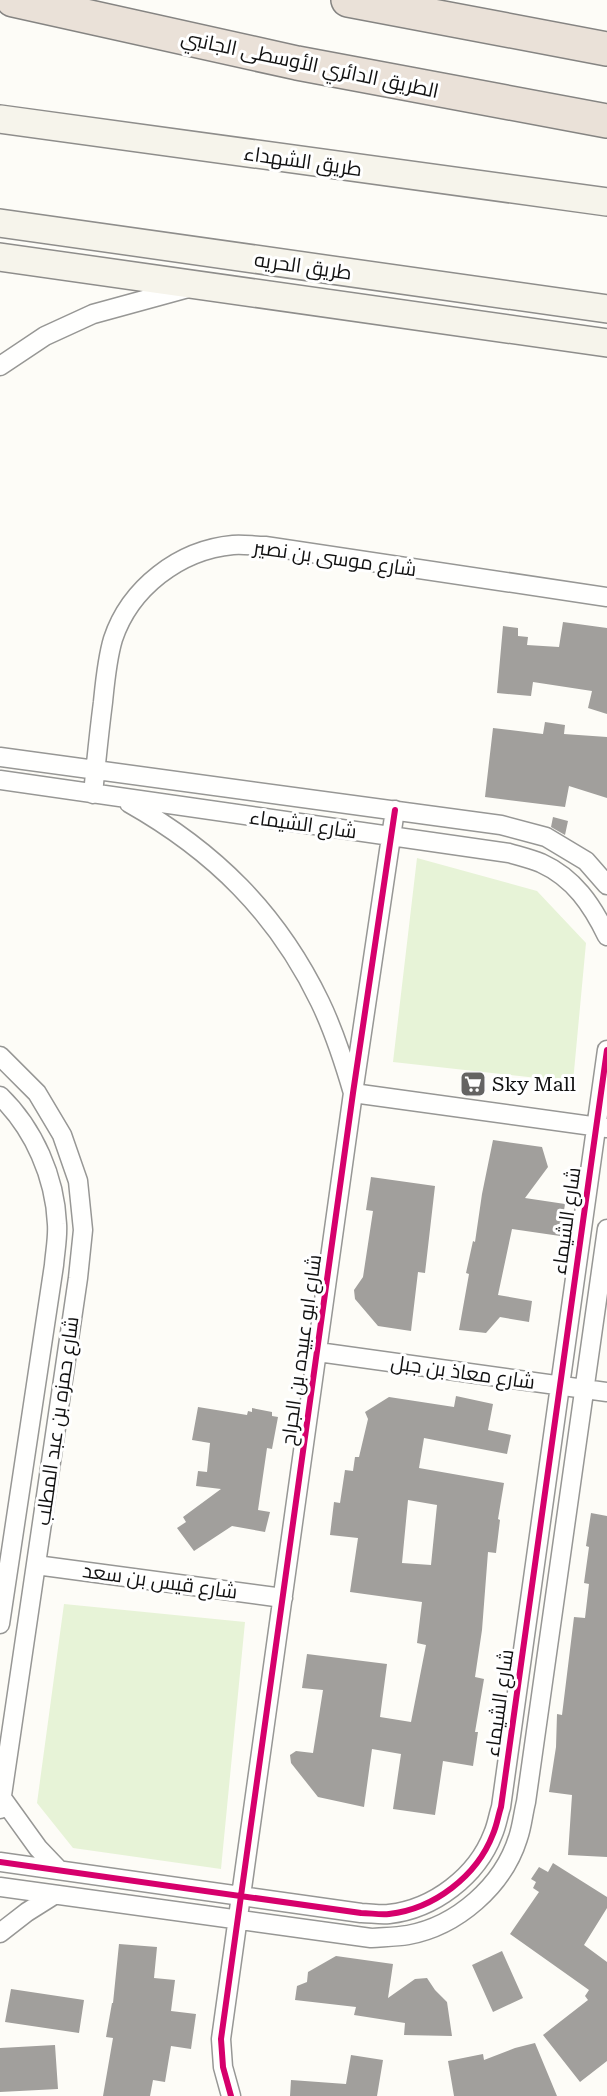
<svg xmlns="http://www.w3.org/2000/svg" width="607" height="2096" viewBox="0 0 607 2096" font-family="'Roboto Serif',Cairo,serif">
<style>
.green{fill:#e7f3d7}
.building{fill:#a19f9c;fill-rule:evenodd}
.lines{fill:none;stroke-linecap:round;stroke-linejoin:round}
.street-casing{stroke:#979795;stroke-width:21}
.secondary-casing{stroke:#8e8d8b;stroke-width:30}
.highway-casing{stroke:#858482;stroke-width:36}
.street{stroke:#fffffe;stroke-width:18}
.secondary{stroke:#f6f4eb;stroke-width:27}
.highway{stroke:#eae1d8;stroke-width:33}
.cycleway-casing{stroke:#fff;stroke-width:10}
.cycleway{stroke:#d6006c;stroke-width:6}
.labels{text-anchor:middle;stroke-width:6;stroke-linejoin:round;paint-order:stroke}
.street-label{font-size:20px;fill:#111;stroke:#fff}
.poi-label{font-size:20px;fill:#111;stroke:#fff;text-anchor:start}
</style>
<rect width="100%" height="100%" fill="#fdfcf7"/>
<path class="green" d="M417 858 537 891 586 943 573 1082 393 1062Z
M64 1604 245 1622 221 1869 73 1848 37 1803Z"/>
<path class="building" d="M563 622 607 628V714L588 708 592 691 533 682 531 696 497 693 503 626 518 628V636L528 637 527 645 559 647Z
M545 722 565 725 564 734 607 737V798L569 786 565 807 485 797 493 728 543 734Z
M553 817 568 821 565 835 551 827Z
M493 1140 542 1147 548 1167 525 1198 565 1204 560 1236 512 1229 498 1295 532 1301 529 1322 500 1317 486 1333 459 1330 469 1274 466 1273 473 1241 475 1242 482 1194Z
M371 1177 435 1186 425 1273 418 1272 411 1331 378 1326 355 1299 354 1290 363 1277 373 1211 366 1210Z
M456 1396 493 1404 488 1430 511 1435 507 1454 424 1438 419 1468 504 1483 498 1519 500 1520 496 1553 488 1552 482 1630 475 1677 484 1679 475 1732H478L473 1766 443 1761 435 1815 393 1809 401 1754 372 1749 364 1807 318 1797 291 1763 290 1755 296 1751 313 1753 323 1690 302 1688 307 1654 387 1664 380 1717 411 1722 426 1645 417 1643 422 1602 350 1592 358 1538 330 1535 334 1502 340 1503 345 1470 353 1471 355 1457H359L368 1419 365 1412 389 1397 454 1407ZM408 1500 437 1505 431 1565 402 1563Z
M198 1407 247 1415 248 1411 252 1412V1408L272 1412V1416L278 1417 272 1449 267 1448 258 1510 270 1512 265 1532 232 1526 194 1551 177 1528 186 1522 183 1517 221 1489 196 1486 198 1471 207 1472 210 1443 192 1440Z
M591 1513 607 1516V1857L568 1855 572 1795 549 1792 556 1747 557 1714 562 1715 574 1617 585 1618 589 1584 584 1583 589 1547 586 1546Z
M553 1863 607 1897V1908L584 1945 607 1962V2061L580 2082 543 2035 588 2000 585 1996 589 1990 510 1934 539 1892 533 1888 536 1882 531 1879 539 1867 548 1872Z
M119 1944 157 1947 154 1978 175 1980 171 2011 196 2014 191 2049 171 2046 165 2082 153 2080 150 2096H103L113 2038 106 2037 112 2003H113Z
M502 1951 523 1998 493 2012 472 1965Z
M336 1956 393 1964 388 1998 415 1979 427 1978 435 1990 447 2002 452 2036 404 2035 405 2023 354 2015 356 2007 295 2000 297 1986 307 1982 308 1972Z
M11 1989 84 2000 79 2033 5 2022Z
M535 2043 557 2096H454L448 2061 483 2054 484 2060 515 2048Z
M55 2045 58 2089 0 2092V2048Z
M351 2055 383 2060 377 2096H290L291 2080 346 2084Z"/>
<g class="lines">
<g class="street-casing">
<path id="street" d="M0 366 45 336 93 314 188 288
M0 757 501 825 546 837 586 861 607 885
M0 780 509 853C519 856 531 859 541 863 574 878 592 905 607 936
M93 794C96 763 99 733 103 702 105 682 107 659 113 639 130 588 179 550 233 545 243 544 254 546 265 546L607 597
M129 803C214 851 277 913 320 1002 334 1031 344 1062 353 1093L607 1128
M0 1056 37 1093 62 1135 78 1181 83 1230 78 1278 0 1809
M0 1096C34 1129 55 1177 57 1224 58 1237 55 1252 54 1265L0 1624
M318 1352 607 1392
M36 1565 283 1598
M2 1798 38 1848 59 1870
M0 1862 361 1913C370 1913 380 1915 389 1914 434 1909 477 1876 493 1834 497 1825 498 1816 501 1807L607 1050
M0 1887 371 1938C383 1937 396 1937 408 1935 457 1926 503 1886 518 1838 522 1827 523 1814 526 1802L607 1229
M0 1933 27 1912 54 1895
M231 2096 223 2067 221 2039 353 1093 395 810"/>
</g>
<g class="secondary-casing">
<path id="secondary" d="M0 119 607 202
M0 223 607 309
M0 257 607 343"/>
</g>
<g class="highway-casing">
<path id="highway" d="M13 0 297 63 607 121
M348 0 607 49"/>
</g>
<use href="#street" class="street"/>
<use href="#secondary" class="secondary"/>
<use href="#highway" class="highway"/>
<g class="cycleway-casing">
<path id="cycleway" d="M0 1862 361 1913C370 1913 380 1915 389 1914 434 1909 477 1876 493 1834 497 1825 498 1816 501 1807L607 1050
M231 2096 223 2067 221 2039 353 1093 395 810"/>
</g>
<use href="#cycleway" class="cycleway"/>
</g>
<defs>
<g id="supermarket-square" transform="scale(1.35)"><rect x="-9" y="-9" width="18" height="18" rx="4" fill="#646362" stroke="#fff"/><path d="M-6-5.5h2.5l.6 2H6L4.5 2H-2.5L-4.4-4H-6ZM-1.5 3.2a1.3 1.3 0 1 0 .1 0ZM3 3.2a1.3 1.3 0 1 0 .1 0Z" fill="#fff"/></g>
</defs>
<g fill-rule="evenodd">
<use href="#supermarket-square" x="473" y="1084"/>
</g>
<g class="labels">
<g class="street-label">
<text transform="translate(310 64) rotate(12)" y="7">الطريق الدائري الأوسطى الجانبي</text>
<text transform="translate(303 161) rotate(8)" y="7">طريق الشهداء</text>
<text transform="translate(303 266) rotate(8)" y="7">طريق الحريه</text>
<text transform="translate(335 558) rotate(8)" y="7">شارع موسى بن نصير</text>
<text transform="translate(303 824) rotate(8)" y="7">شارع الشيماء</text>
<text transform="translate(566 1221) rotate(-82)" y="7">شارع الشيماء</text>
<text transform="translate(301 1350) rotate(-82)" y="7">شارع ابو عبيده بن الجراح</text>
<text transform="translate(463 1372) rotate(8)" y="7">شارع معاذ بن جبل</text>
<text transform="translate(57 1421) rotate(-82)" y="7">شارع حمزه بن عبد المطلب</text>
<text transform="translate(160 1581) rotate(8)" y="7">شارع قيس بن سعد</text>
<text transform="translate(499 1703) rotate(-82)" y="7">شارع الشيماء</text>
</g>
<g class="poi-label">
<text x="492" y="1091">Sky Mall</text>
</g>
</g>
</svg>
